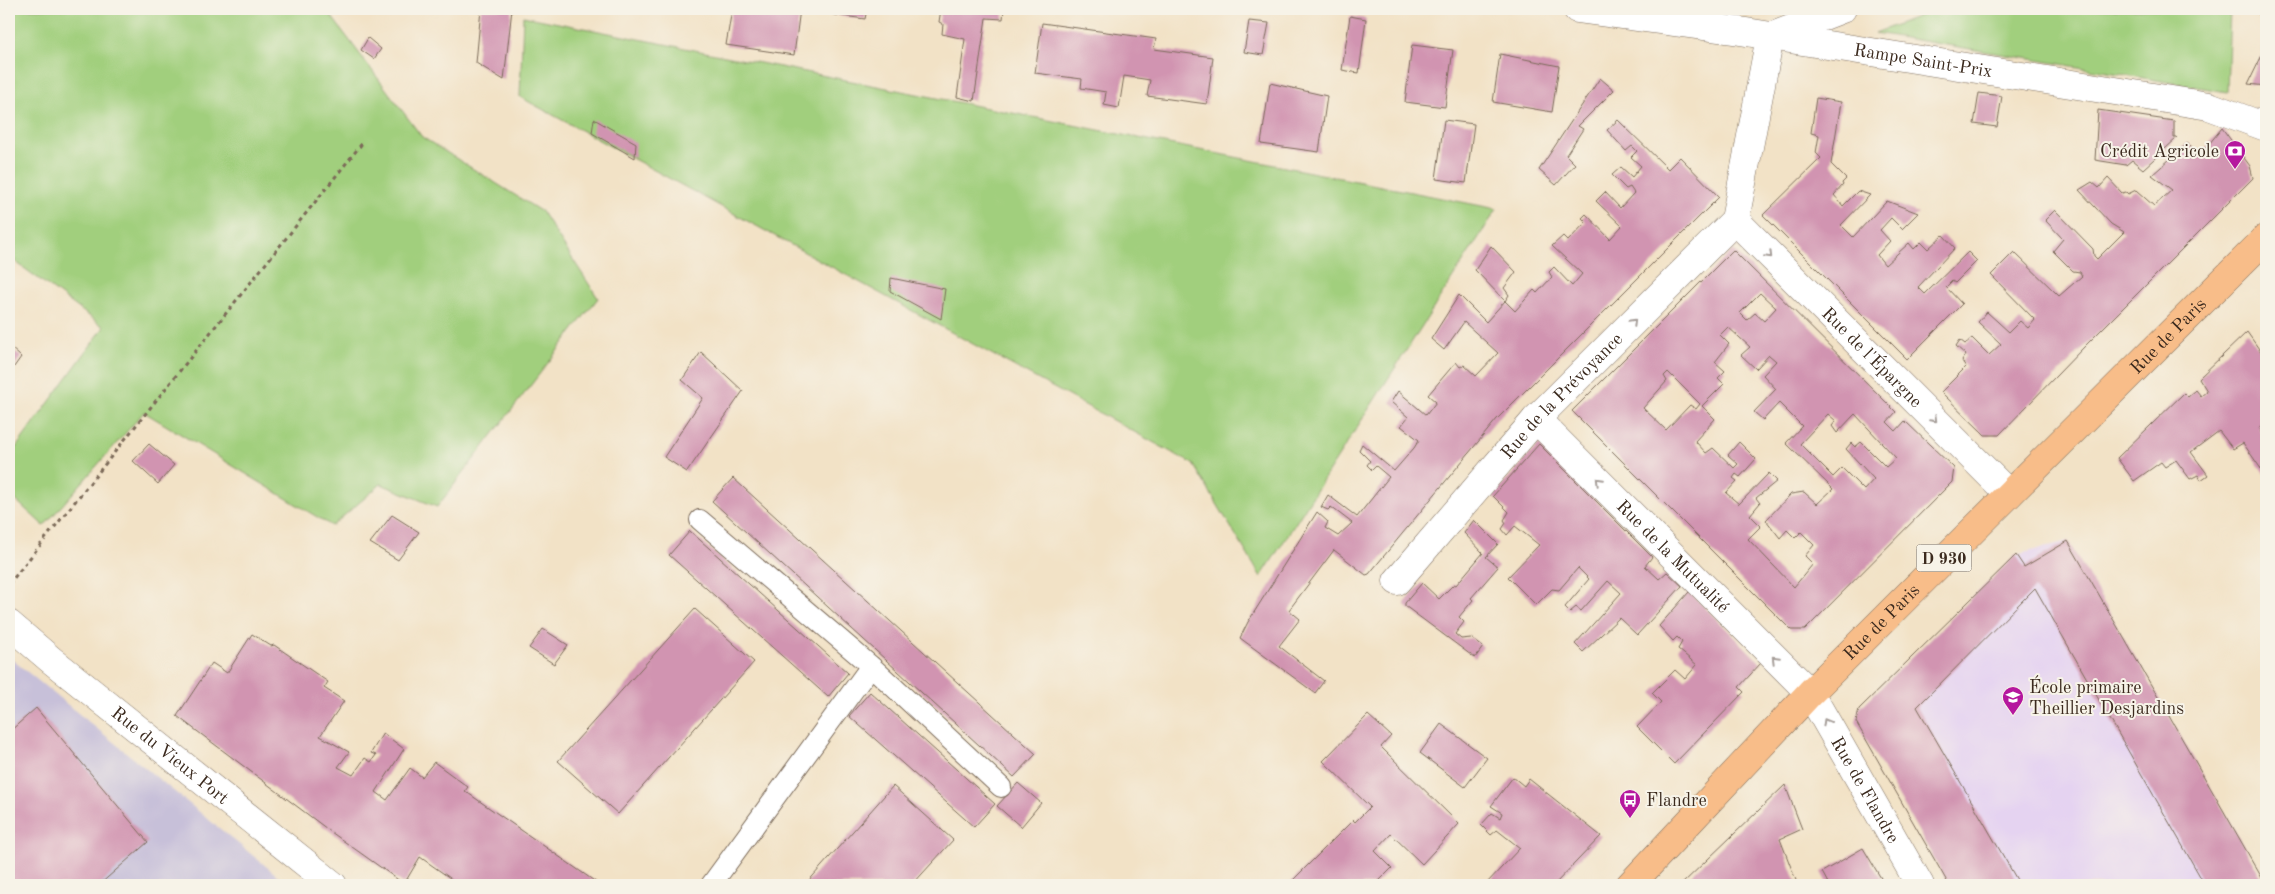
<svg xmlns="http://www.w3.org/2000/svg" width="2275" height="894" viewBox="0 0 2275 894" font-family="'Old Standard TT',serif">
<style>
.built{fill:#e5d3f1}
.industrial{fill:#c7c0d9}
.green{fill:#a1cf7d;stroke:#6e7c4e}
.building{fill:#d194b1;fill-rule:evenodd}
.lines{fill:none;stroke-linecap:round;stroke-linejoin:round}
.lane-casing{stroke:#7b6a59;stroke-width:22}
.street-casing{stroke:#7b6a59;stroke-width:29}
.primary-casing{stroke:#7b6a59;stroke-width:29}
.path{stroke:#7b6a59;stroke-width:3;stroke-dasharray:4 4;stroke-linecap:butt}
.lane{stroke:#fff;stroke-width:20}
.street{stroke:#fff;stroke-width:28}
.primary{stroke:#f8bd89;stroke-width:28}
.oneway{stroke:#a79f9a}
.labels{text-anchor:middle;stroke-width:4;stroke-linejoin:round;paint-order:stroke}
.shield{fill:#f7f3e8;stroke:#73665b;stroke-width:1}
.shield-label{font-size:16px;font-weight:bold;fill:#3b2a1e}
.street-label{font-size:18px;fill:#3b2a1e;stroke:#f7f3e8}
.poi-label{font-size:18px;fill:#3b2a1e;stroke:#f7f3e8;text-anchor:start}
</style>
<rect width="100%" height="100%" fill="#f7f3e8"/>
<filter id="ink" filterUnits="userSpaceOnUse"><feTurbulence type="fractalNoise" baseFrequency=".02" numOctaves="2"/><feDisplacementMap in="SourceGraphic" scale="10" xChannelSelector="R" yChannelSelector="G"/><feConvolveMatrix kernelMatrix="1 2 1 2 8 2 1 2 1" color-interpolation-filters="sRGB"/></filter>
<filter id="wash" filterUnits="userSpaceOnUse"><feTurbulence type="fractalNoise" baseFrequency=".0096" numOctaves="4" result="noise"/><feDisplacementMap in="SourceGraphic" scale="20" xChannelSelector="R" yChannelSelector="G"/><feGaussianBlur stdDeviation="1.12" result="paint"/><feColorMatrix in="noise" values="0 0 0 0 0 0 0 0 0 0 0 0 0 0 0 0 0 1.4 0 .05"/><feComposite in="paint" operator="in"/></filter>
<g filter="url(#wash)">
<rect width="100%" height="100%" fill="#f2e2c6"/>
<path class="built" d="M2068 541 2266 885H1951L1856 722 1859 709 2016 555Z"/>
<path class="industrial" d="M9 657 289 885H9Z"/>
<path class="green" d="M9 9H326L422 137 542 212 598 298 437 507 381 484 332 526 144 412 44 526 9 494V457L104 327 9 257Z
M1937 9H2230L2227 92 1875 33Z
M523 16 1497 209 1261 577 1193 464 520 97Z"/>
<g id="blocks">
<path class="building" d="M481 9H512L504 80 476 63Z
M732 9H800L794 55 726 45Z
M821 9H867L865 19 821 13Z
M941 9H1004L1003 19 986 18 974 101 957 97 965 39 942 34 943 24 939 22Z
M2252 9H2266V20Z
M1350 16 1366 19 1359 73 1342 70Z
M1249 21 1269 23 1263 55 1244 52Z
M1042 23 1156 39 1154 49 1213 57 1207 104 1147 96 1150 80 1124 76 1119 108 1104 105 1106 92 1081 88 1082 79 1035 73Z
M368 38 381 49 374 59 361 50Z
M2266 43V86L2248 84 2264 51 2261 49Z
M1412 45 1453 50 1445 107 1405 102Z
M1500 54 1559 66 1552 112 1493 102Z
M1600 78 1614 90 1578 126 1583 129 1566 155 1575 164 1556 185 1539 170Z
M1270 83 1327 96 1319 152 1261 144Z
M1979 93 2002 96 1997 127 1974 124Z
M1816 98 1841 102 1831 164 1846 179 1842 183 1843 185 1834 195 1843 206 1858 191 1870 195 1841 225 1853 237 1887 201 1918 213 1902 229 1891 218 1880 230 1890 241 1877 255 1885 265 1909 243 1914 249 1921 242 1928 249 1943 235 1955 248 1918 287 1925 294 1968 252 1977 261 1955 283 1952 281 1946 287 1962 304 1907 359 1763 215 1821 158 1816 153 1819 135 1811 133Z
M2098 110 2174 121V138H2177L2143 169 2132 160 2126 165 2095 160Z
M594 119 636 143 635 158 592 133Z
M1444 120 1474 124 1466 183 1436 179Z
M1618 120 1668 169 1680 157 1719 197 1497 419 1369 574 1366 575 1334 550 1289 610 1300 619 1279 646 1324 681 1315 693 1240 638 1248 622 1317 512 1328 522 1325 528 1338 536 1352 523 1331 507 1328 510 1321 507 1328 495 1357 517 1389 477 1376 466 1372 470 1367 465 1370 461 1359 450 1362 444 1394 471 1414 448 1419 440 1401 426 1408 417 1391 402 1398 391 1426 415 1436 402 1428 395 1456 362 1460 367 1464 365 1476 376 1498 353 1464 322 1444 350 1431 339 1459 295 1486 322 1505 301 1475 270 1491 246 1516 272 1504 288 1509 295 1505 301 1515 311 1534 290 1537 293 1552 277 1549 272 1554 267 1572 286 1582 274 1552 246 1563 236 1568 241 1586 222 1582 218 1586 214 1610 239 1622 226 1596 201 1605 192 1620 208 1634 193 1630 187 1626 189 1612 175 1621 167 1632 177 1641 166 1631 157 1637 151 1632 146 1626 151 1607 130Z
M2222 128 2250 166 2253 178 2085 346 1999 435H1985L1941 392 1966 367 1962 361 1966 355 1956 346 1960 340 1965 344 1972 338 1989 355 2001 344 1978 322 1987 312 2009 332 2020 321 2028 328 2035 320 1991 275 2014 252 2059 296 2082 276 2080 272 2073 271 2053 251 2063 239 2045 220 2055 210 2093 249 2094 256 2097 259 2124 232 2111 224 2079 190 2092 182 2099 188 2108 178 2122 193 2126 192 2128 194 2136 190 2154 206 2172 190 2152 175 2188 143 2200 155Z
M1733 250 1896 412 1887 422 1896 431 1905 421 1954 468 1952 482 1805 630H1791L1572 411ZM1760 293 1776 308 1764 321 1755 313 1747 320 1740 313ZM1728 327 1750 347 1741 355 1756 369 1769 355 1776 361 1763 375 1776 389 1754 412 1763 420 1779 403 1802 426 1786 443 1833 489 1817 504 1804 492 1791 494 1766 520 1780 538 1787 530 1795 538 1801 532 1814 545 1805 556 1813 564 1794 587 1748 539 1761 526 1750 515 1760 503 1756 498 1777 481 1769 473 1739 504 1726 493 1737 481 1733 478 1736 474 1740 477 1756 459 1739 442 1728 455 1738 464 1734 468 1713 448 1706 453 1695 441 1715 419 1702 406 1724 384 1718 378 1725 371 1715 362 1729 344 1720 335ZM1668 372 1700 404 1696 409 1690 405 1666 430 1643 408 1667 381 1664 376ZM1828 414 1836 421 1832 426 1837 433 1855 414 1896 458 1886 467 1861 442 1855 447 1851 443 1846 449 1874 479 1864 490 1842 468 1833 477 1800 444Z
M891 278 945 289 941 319 890 291Z
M2247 332 2266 359V423L2259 428 2266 438V476L2243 443 2233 449 2219 431 2191 452 2208 475 2201 480 2198 475 2190 479 2176 460 2165 467 2161 462 2134 481 2117 458 2184 393 2188 397 2196 390 2201 396 2207 391 2199 378Z
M9 346 21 357 9 374Z
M701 352 743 391 687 472 664 457 703 398 682 380Z
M149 444 174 465 158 484 133 461Z
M1539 444 1652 557 1645 566 1659 579 1667 572 1682 586 1637 635 1619 618 1583 652 1575 644 1621 593 1608 581 1581 611 1576 607 1570 612 1565 607 1589 579 1578 568 1559 590 1552 589 1536 605 1508 577 1539 545 1515 526 1507 535 1502 529 1506 523 1504 520 1509 512 1493 496Z
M733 478 1036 754 1014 777 712 501Z
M392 515 419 532 398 560 370 543Z
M1474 520 1498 544 1486 557 1498 567 1471 598 1473 600 1459 617 1464 622 1455 634 1461 639 1471 638 1483 647 1475 658 1405 606V603L1422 583 1439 599 1454 584 1456 585 1483 553 1464 533Z
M690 531 848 673 828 697 669 555Z
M2068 541 2203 775 2266 885H2205L2035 588 1917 707 2020 885H1949L1856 722 1859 709 2016 555 2024 567Z
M1689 592 1761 663 1739 687 1744 692 1674 764 1637 727 1661 702 1652 693 1675 670 1685 679 1697 665 1678 649 1682 642 1677 637 1673 641 1659 626Z
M695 609 754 662 618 814 558 761Z
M543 629 568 645 554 664 529 648Z
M252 634 271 646 274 645 328 682 324 688 344 701 320 736 349 752 338 767 353 775 365 758 371 762 376 755 371 753 383 733 404 749 376 792 387 800 410 768 422 777 434 762 468 787 465 791 600 885H460L420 857 404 884 331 832 177 716 212 663 227 673Z
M870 692 995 804 974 827 849 716Z
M36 708 148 842 99 885H9V732Z
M1368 715 1391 736 1381 747 1459 824 1422 864 1391 834 1375 851 1392 868 1375 885H1288L1353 820 1355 822 1370 807 1323 761Z
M1441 724 1487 758 1465 787 1420 753Z
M1513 777 1524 786 1529 779 1601 836 1554 885H1485L1520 848 1497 830 1491 835 1481 825 1492 813 1500 818 1502 813 1491 806Z
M1018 783 1041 803 1021 827 997 806Z
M1785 785 1802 829 1780 839 1797 883 1791 885H1681Z
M893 786 953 840 912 885H805Z
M1863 848 1885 885H1829L1822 872Z"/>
</g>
</g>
<g filter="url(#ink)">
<use href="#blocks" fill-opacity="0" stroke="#7b6a59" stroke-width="1"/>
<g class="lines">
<g class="lane-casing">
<path id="lane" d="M700 520 871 666 1001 787
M711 885 871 666"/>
</g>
<g class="street-casing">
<g id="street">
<path id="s1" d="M1577 9 1740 31 2209 106 2266 127"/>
<path id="s2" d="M1735 220 2009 494"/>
<path d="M1735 220 1770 37 1842 9"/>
<path id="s3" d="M1536 419 1810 693 1920 885"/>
<path id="s4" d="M1397 581 1536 419 1735 220"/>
<path id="s5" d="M9 624 50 659 333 885"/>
</g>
</g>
<g class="primary-casing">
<g id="primary">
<path id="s6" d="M1630 885 1810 693 2266 238"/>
</g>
</g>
<path class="path" d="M9 584 364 141"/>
<use href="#lane" class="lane"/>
<use href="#street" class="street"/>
<use href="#primary" class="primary"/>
</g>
<defs><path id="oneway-chevron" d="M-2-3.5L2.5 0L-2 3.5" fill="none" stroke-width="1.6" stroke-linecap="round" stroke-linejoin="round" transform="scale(1.25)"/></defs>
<g class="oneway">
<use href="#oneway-chevron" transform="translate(1769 255) rotate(45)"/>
<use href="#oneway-chevron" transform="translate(1633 322) rotate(-45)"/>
<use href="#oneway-chevron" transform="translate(1934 419) rotate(45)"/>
<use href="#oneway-chevron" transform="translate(1599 481) rotate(-135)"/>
<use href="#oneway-chevron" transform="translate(1775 659) rotate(-135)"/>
<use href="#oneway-chevron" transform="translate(1826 722) rotate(-120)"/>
</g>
</g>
<defs>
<g id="bank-pin" transform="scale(1.125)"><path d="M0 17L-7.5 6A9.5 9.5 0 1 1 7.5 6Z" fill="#b5179e" stroke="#f7f3e8"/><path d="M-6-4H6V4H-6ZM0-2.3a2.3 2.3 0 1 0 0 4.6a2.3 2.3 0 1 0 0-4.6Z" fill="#fff"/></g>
<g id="school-pin" transform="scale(1.125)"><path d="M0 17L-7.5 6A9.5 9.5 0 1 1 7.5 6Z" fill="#b5179e" stroke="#f7f3e8"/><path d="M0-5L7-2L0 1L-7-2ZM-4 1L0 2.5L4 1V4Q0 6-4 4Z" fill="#fff"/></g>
<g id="bus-pin" transform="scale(1.125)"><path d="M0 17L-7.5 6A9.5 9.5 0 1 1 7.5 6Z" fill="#b5179e" stroke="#f7f3e8"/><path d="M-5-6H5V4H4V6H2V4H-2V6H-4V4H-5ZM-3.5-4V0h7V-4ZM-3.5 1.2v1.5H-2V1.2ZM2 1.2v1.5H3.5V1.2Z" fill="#fff"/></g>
</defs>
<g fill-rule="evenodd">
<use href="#bank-pin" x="2235" y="151"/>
<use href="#school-pin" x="2013" y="697"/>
<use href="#bus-pin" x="1630" y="800"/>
</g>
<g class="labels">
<rect class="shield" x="1916.5" y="544.5" width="55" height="27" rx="4"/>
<g class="shield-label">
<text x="1944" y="564">D 930</text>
</g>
<g class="street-label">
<text dy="6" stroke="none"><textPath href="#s1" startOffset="350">Rampe Saint-Prix</textPath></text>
<text dy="6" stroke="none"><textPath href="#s6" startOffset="769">Rue de Paris</textPath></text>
<text dy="6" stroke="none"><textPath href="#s2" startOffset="194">Rue de l'Épargne</textPath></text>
<text dy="6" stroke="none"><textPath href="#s4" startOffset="248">Rue de la Prévoyance</textPath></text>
<text dy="6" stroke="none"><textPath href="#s3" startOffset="194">Rue de la Mutualité</textPath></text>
<text dy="6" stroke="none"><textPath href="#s6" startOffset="364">Rue de Paris</textPath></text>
<text dy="6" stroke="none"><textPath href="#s5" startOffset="208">Rue du Vieux Port</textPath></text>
<text dy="6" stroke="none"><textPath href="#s3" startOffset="499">Rue de Flandre</textPath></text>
</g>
<g class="poi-label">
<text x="2219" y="157" text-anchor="end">Crédit Agricole</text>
<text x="2029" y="693">École primaire<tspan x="2029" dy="21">Theillier Desjardins</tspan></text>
<text x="1646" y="806">Flandre</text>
</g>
</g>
<rect width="2275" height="894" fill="none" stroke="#f7f3e8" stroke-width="30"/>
</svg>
